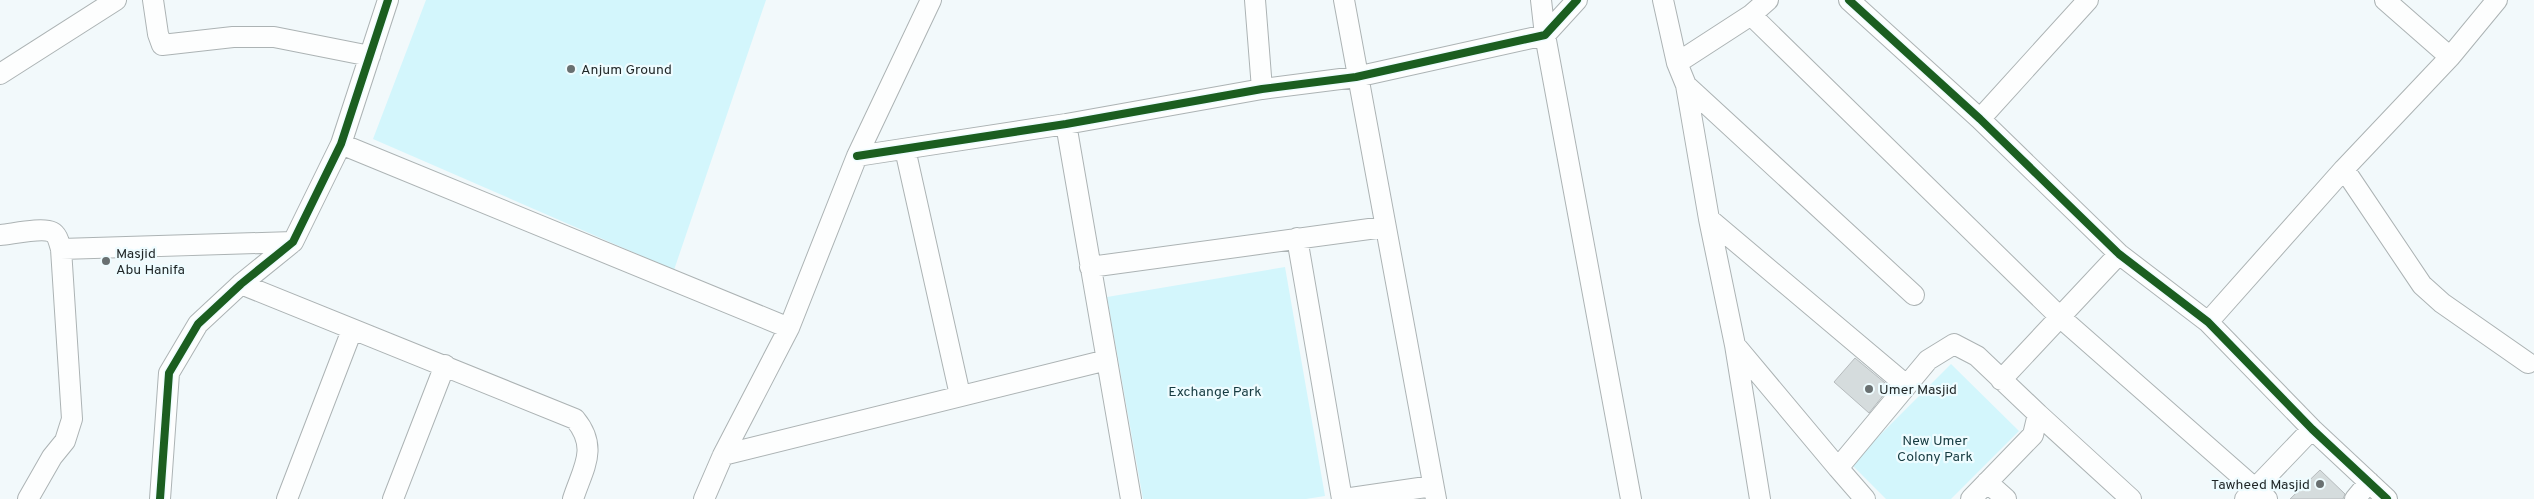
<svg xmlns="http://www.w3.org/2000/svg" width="2534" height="499" viewBox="0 0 2534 499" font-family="Overpass,sans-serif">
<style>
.green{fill:#d3f6fc}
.building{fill:#d5dcdd;stroke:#b6bbbd}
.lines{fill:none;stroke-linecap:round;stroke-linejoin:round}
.minor-casing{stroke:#acb3b4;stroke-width:22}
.minor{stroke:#fdfefe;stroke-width:20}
.cycleway-casing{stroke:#eefcff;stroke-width:11}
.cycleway{stroke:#1b5e20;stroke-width:8}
.poi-dot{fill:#697071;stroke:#eefcff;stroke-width:2}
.labels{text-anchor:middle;stroke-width:4.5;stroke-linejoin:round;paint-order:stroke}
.poi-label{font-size:14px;fill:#1f2627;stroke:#eefcff;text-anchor:start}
.park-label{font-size:14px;fill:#163b41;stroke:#eefcff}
</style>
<rect width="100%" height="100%" fill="#f2f9fb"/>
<path class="green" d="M426 0H766L674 270 373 139Z
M1285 267 1325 496 1306 499H1143L1107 297Z
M1951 364 2019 431 1951 499H1886L1851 464Z"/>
<path class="building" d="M1855 358 1890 387 1869 413 1834 382Z
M2320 470 2345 494 2343 499H2290Z"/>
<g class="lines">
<g class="minor-casing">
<path id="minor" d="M153 0 158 34 162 45 233 37H274L370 56
M1255 0 1262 89
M1344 0 1436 499
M1541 0 1545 35 1631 499
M1663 0 1677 63 1686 85 1709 219 1735 345 1760 499
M1849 0 1980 119 2119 254 2208 322 2312 429 2387 499
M2385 0 2450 57
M1751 15 2061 318 2267 499
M1677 63 1751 15 1768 0
M0 74 116 0
M1686 85 1914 295
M1980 119 2088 0
M1066 124 1131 499
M341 144 789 328
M905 149 960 395
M857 156 1066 124 1262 89 1356 77 1545 35 1577 0
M2344 169 2422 285 2442 303 2528 363
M1709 219 1906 385
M0 235C12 234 42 227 52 232 58 235 59 243 61 249L72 419 65 441 52 457 28 499
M1297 238 1342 499
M61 249 293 242
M1090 267 1384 227
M241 284 575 419C599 448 583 468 573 499
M2208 322 2344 169 2450 57 2497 0
M1735 345 1838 468
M2001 380 2119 254
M2038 414 2131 499
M723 455 1107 360
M1987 482 2006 499
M160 499 169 373 198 324 241 284 293 242 341 144 388 0
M287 499 352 330
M393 499 445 365
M704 499 723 455 789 328 857 156 931 0
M1344 499 1433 486
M1865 499 1838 468 1928 360 1954 344 1977 356 2038 414 2033 435 1971 499
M2245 499 2312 429
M2355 499 2369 482"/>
</g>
<use href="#minor" class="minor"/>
<g class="cycleway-casing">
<path id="cycleway" d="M1849 0 1980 119 2119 254 2208 322 2312 429 2387 499
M857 156 1066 124 1262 89 1356 77 1545 35 1577 0
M160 499 169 373 198 324 241 284 293 242 341 144 388 0"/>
</g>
<use href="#cycleway" class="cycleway"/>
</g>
<g class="poi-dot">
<circle cx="571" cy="69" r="5"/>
<circle cx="106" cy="261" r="5"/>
<circle cx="1869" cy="389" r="5"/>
<circle cx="2320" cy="484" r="5"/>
</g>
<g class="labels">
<g class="poi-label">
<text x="581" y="74">Anjum Ground</text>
<text x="116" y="258">Masjid<tspan x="116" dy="16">Abu Hanifa</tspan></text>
<text x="1879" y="394">Umer Masjid</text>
<text x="2310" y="489" text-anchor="end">Tawheed Masjid</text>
</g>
<g class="park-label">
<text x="1215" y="396">Exchange Park</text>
<text x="1935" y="445">New Umer<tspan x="1935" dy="16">Colony Park</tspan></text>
</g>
</g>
</svg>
